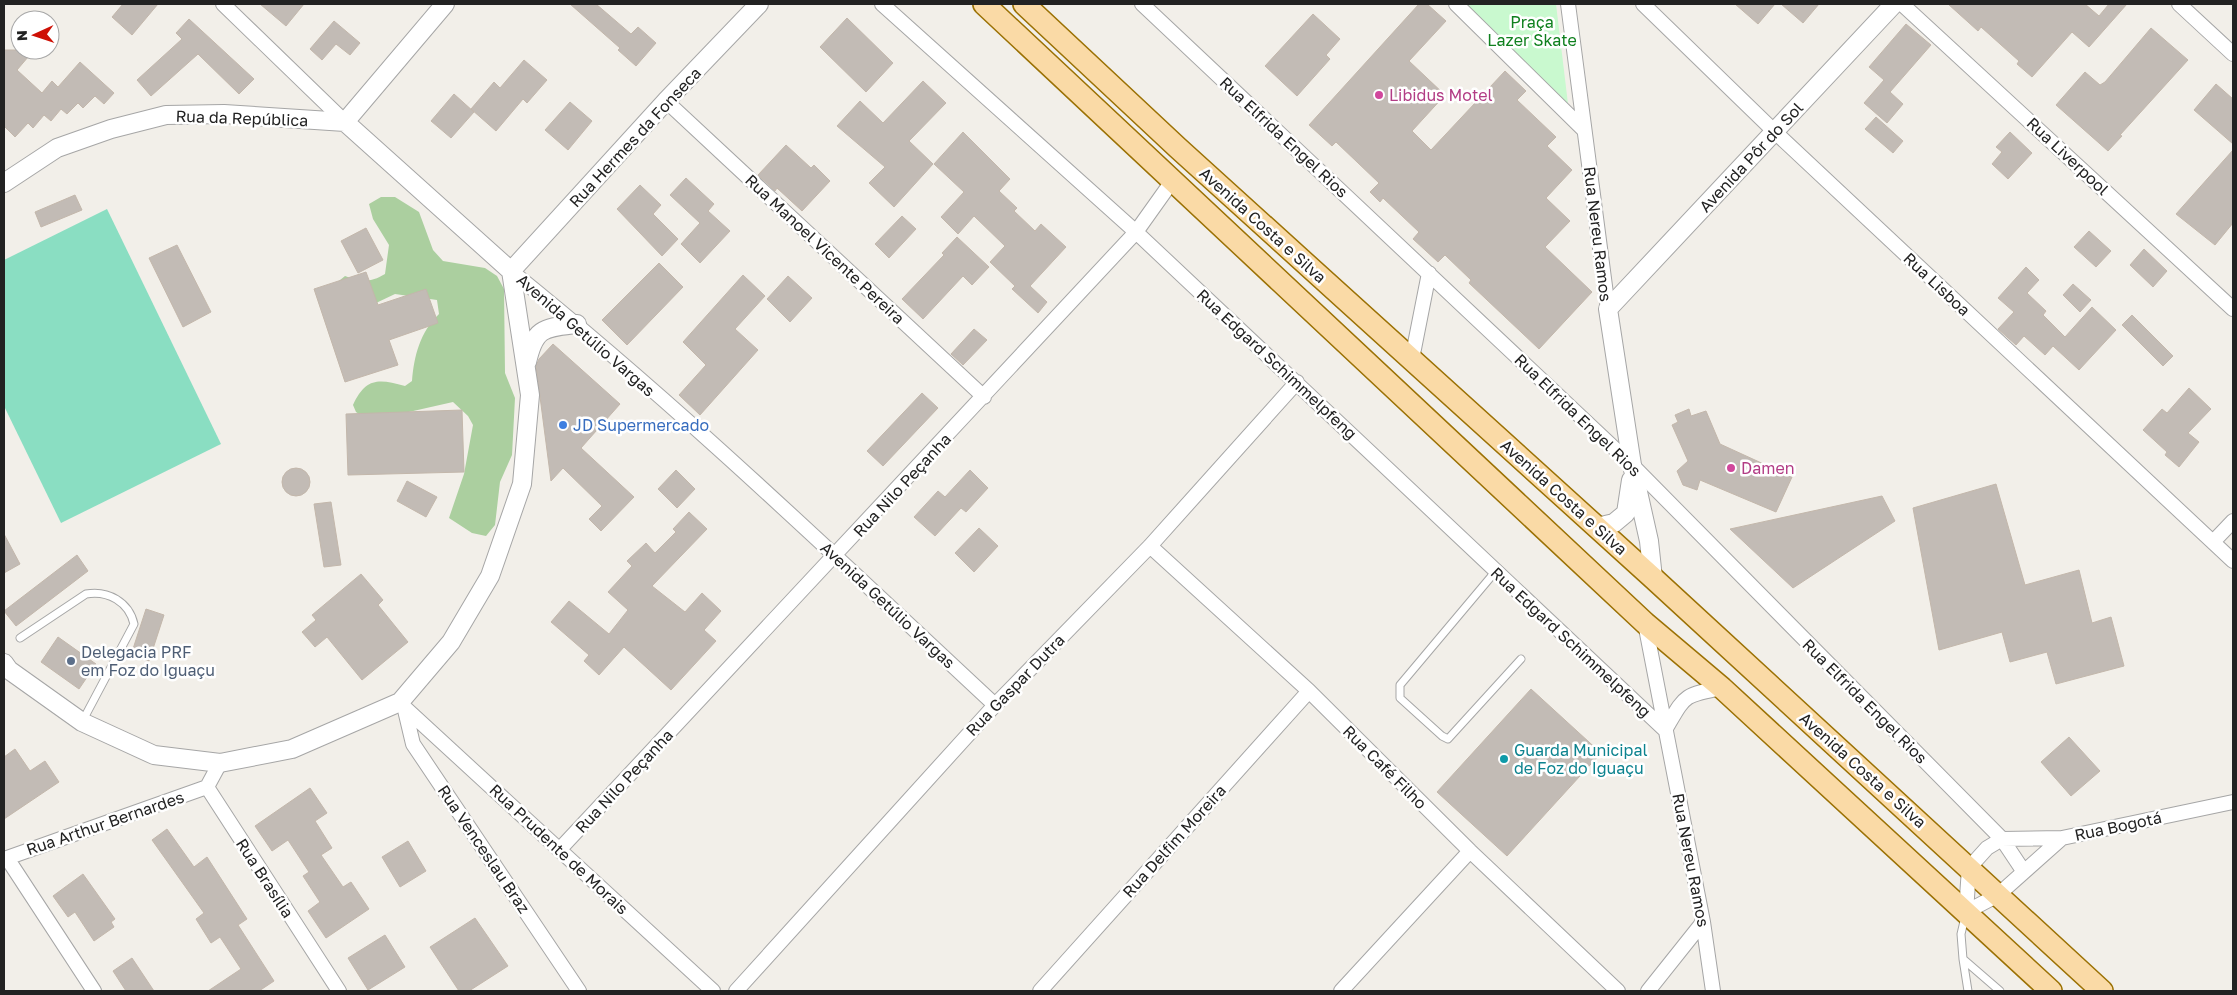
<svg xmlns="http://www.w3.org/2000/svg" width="2237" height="995" viewBox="0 0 2237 995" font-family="'Golos Text',sans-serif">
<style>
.forest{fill:#abcf9f}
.park{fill:#c9f9cf}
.pitch{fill:#8adec2}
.building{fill:#c2bbb5;stroke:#c3b7ab}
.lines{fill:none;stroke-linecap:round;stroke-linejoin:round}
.service-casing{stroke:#a6a6a6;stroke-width:9}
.minor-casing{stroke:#a6a6a6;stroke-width:16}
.tertiary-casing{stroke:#a6a6a6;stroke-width:20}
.primary-casing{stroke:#9b7104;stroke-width:24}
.service{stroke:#fff;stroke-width:7}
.minor{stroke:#fff;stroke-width:14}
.tertiary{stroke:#fff;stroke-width:18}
.primary{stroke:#fadaa6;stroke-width:21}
.hotel-dot{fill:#d1479c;stroke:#fff;stroke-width:2}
.shop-dot{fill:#3f7fe0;stroke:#fff;stroke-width:2}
.service-dot{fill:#5c6f8a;stroke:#fff;stroke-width:2}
.culture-dot{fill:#0f9aa8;stroke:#fff;stroke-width:2}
.labels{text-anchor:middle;stroke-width:5;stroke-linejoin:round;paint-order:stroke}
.park-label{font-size:16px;fill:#0f801e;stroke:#fff}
.hotel-label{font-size:16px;fill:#b23c85;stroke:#fff;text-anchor:start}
.street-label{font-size:16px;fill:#222;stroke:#fff}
.shop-label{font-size:16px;fill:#366cbe;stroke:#fff;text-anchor:start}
.service-label{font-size:16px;fill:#4e5e75;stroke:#fff;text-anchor:start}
.culture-label{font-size:16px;fill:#0d838f;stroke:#fff;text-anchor:start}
</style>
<rect width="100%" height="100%" fill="#f2efe9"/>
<path class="forest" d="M381 197H395L419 212 433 250 443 261 485 268 497 276 504 289 505 373 515 398 512 455 500 482 495 525 486 536 472 533 449 518 464 474 473 425 468 416 453 402 369 421 356 412 353 405C366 377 379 379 405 386L412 381C414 356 420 332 439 314L437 300 395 294 357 312 334 285 345 276C361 282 370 283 385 274L389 245 373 219 369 204Z"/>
<path class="park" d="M1466 4H1556L1568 104Z"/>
<path class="pitch" d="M107 209 221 444 61 523 4 406V260Z"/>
<path class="building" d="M123 4H158L132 35 112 17Z
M260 4H304L286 26Z
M570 4H596L631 34 638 27 656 43 636 66 618 50 620 48Z
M1419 4H1427L1446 21 1409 61 1445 95 1412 131 1431 150 1505 71 1526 91 1517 100 1556 137 1547 146 1572 170 1546 198 1570 221 1545 247 1592 292 1539 349 1469 283 1471 280 1445 255 1438 262 1413 239 1419 232 1383 198 1380 202 1370 192 1379 183 1336 142 1332 146 1309 125Z
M1735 4H1775L1758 24Z
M1781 4H1819L1803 23Z
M1948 4H2085L2099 16 2109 4H2127L2089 47 2072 32 2032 77 2017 64 2019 61 1981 27 1978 31Z
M1313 14 1340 39 1326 55 1330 59 1297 96 1265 66Z
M847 18 893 63 866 92 820 47Z
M189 19 254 79 239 94 198 54 151 96 137 80 182 39 176 33Z
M334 21 360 43 350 55 336 44 322 60 310 49Z
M1906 24 1931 45 1890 92 1903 104 1887 123 1864 103 1884 80 1869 67Z
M2151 28 2188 60 2120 135 2122 136 2108 151 2056 105 2085 72 2100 85 2105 82Z
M4 50H34L17 70 42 93 52 81 58 87 80 62 114 93 104 104 95 96 83 108 78 103 67 114 61 109 51 121 44 115 33 128 28 123 15 137 4 126Z
M524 60 547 80 527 103 523 99 496 131 471 109 494 82 500 88Z
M923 81 946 103 909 141 933 164 894 207 869 183 885 167 837 126 860 101 883 123Z
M2216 84 2233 99V144L2194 110Z
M454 94 474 112 451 138 431 121Z
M570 102 592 121 568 150 545 130Z
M1876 117 1903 141 1893 153 1865 129Z
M963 132 1010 179 999 191 1017 208 1014 211 1035 231 1041 224 1066 247 1030 286 1047 302 1038 313 1012 289 1015 286 990 262 1005 246 974 216 958 234 941 217 964 192 934 164Z
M2010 132 2032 153 2008 179 1992 164 2002 152 1996 147Z
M786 145 811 168 814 165 830 181 802 211 777 188 775 191 758 175Z
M2233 150V223L2215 245 2176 214Z
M686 178 714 204 708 211 730 231 700 263 681 244 700 223 670 195Z
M640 185 661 205 653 214 678 239 662 256 617 209Z
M75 195 82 210 41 227 35 212Z
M902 216 916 229 889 258 875 244Z
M366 228 383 260 358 273 341 241Z
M2089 231 2111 251 2096 267 2074 247Z
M957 237 989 267 972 285 963 276 923 319 902 299 944 255 942 253Z
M177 245 211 312 183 327 149 258Z
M2144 249 2167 271 2153 287 2130 265Z
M659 263 683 287 627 345 602 320Z
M2026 267 2039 280 2027 293 2046 311 2043 315 2065 337 2092 307 2116 330 2079 370 2053 346 2045 355 2024 336 2016 345 1998 329 2014 312 1998 298Z
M366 272 378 305 426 289 438 323 389 340 398 365 345 382 314 289Z
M743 275 765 296 735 329 758 350 700 415 679 395 706 365 683 342Z
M788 276 812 298 790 322 767 299Z
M2073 284 2091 300 2080 312 2063 295Z
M2132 315 2173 356 2163 366 2122 325Z
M974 329 987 340 963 365 951 354Z
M553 344 620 404 581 448 634 497 601 531 589 519 602 506 563 468 551 481 536 366 539 359Z
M2189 388 2211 409 2188 433 2199 442 2179 467 2165 455 2167 452 2143 430 2162 409 2167 413Z
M922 393 938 408 883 466 867 451Z
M1689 409 1691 416 1706 411 1720 444 1792 477 1776 512 1700 480 1697 490 1683 485 1677 471 1688 461 1672 425 1678 422 1675 415Z
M462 410 464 472 348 475 346 414Z
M282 482a14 14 0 1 1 28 0a14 14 0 1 1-28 0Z
M676 470 695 489 677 508 658 489Z
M970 470 988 488 966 512 961 508 935 536 914 517 938 491 945 497Z
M407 481 437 497 426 517 397 501Z
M1996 484 2025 585 2079 570 2092 623 2111 617 2124 666 2056 684 2047 652 2010 662 2002 632 1939 650 1913 508Z
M1882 496 1895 521 1793 588 1730 529Z
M331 502 341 565 324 567 314 504Z
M689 512 707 529 652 586 685 612 702 593 721 611 704 630 716 641 671 690 624 647 599 675 584 661 589 655 551 622 569 601 609 634 628 610 608 592 632 566 627 561 646 543 655 553 676 532 673 529Z
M979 528 998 546 974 572 955 553Z
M4 534 20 564 4 573Z
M77 555 88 571 16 626 4 611Z
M361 574 383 600 378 605 408 642 362 680 327 637 315 647 302 632 316 620 312 615Z
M146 609 164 615 149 661 131 655Z
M58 637 96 664 79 689 41 662Z
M1531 689 1601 753 1507 856 1437 792Z
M2069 737 2100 771 2071 796 2041 762Z
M15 749 30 771 45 761 59 782 4 819V757Z
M310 788 327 813 315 821 332 848 321 855 343 887 351 882 369 909 326 938 308 911 320 902 303 876 309 872 288 840 272 851 255 826Z
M167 829 194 867 207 857 247 919 238 925 274 981 259 991H208L241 969 220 937 211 943 196 919 204 913 152 840Z
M408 841 426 871 400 887 382 857Z
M83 874 115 919 111 922 114 927 94 941 75 912 68 917 53 896Z
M475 918 508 966 469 991H459L430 947Z
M385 935 405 967 368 990 348 958Z
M132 958 154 991H126L113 971Z"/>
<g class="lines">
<g class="service-casing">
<path id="service" d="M1495 572 1400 685V698L1442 736 1448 739 1521 659
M20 638 86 594C108 590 129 602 134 624L82 722
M1965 917 1961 934 1963 959 2000 991
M1963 959 1968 991"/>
</g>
<g class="minor-casing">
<path id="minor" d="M223 4 345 122
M882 4 1136 232 1665 730
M1142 4 1632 465 2002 839 2024 872
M1456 4 1584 130
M1568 4 1608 309
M1643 4 1775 132 2233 561
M1902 4 2233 309
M2179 4 2233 54
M666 101 984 397
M511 271C679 406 837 558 995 705
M1412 359 1429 273
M2213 542 2233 521
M1150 546 1309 691 1470 851 1618 991
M1645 623 1703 922 1713 991
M404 706 413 744 579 991
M404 707 713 991
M1665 730C1685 696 1682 695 1722 688
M220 763 207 787 339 991
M560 849 1136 232 1173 180
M7 858 94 991
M4 859 207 787
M1966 912 1969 868 1987 848 2002 839 2062 838 2233 802
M1966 912 1998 895 2062 838
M736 991 995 705 1150 546 1297 382
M1040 991 1309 691
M1341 991 1470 851
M1648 991 1703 922"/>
</g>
<g class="tertiary-casing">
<path id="tertiary" d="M345 122 511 271
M345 122 445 4
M4 183 57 148 111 129 166 115 224 114 345 122
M511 271 666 101 759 4
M527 362C535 327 544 328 577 324
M1597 527 1614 523 1626 513 1631 480
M1653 578 1649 541 1632 465 1608 309 1894 4
M4 663 9 670 82 722 154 755 220 763 292 749 400 702 451 642 490 576 522 484 530 395 511 271"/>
</g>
<g class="primary-casing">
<path id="primary" d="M984 4 1645 623 1722 688 2051 991
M1024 4 1178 148 1653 578 2102 991"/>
</g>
<use href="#service" class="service"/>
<use href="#minor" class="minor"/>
<use href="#tertiary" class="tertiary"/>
<use href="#primary" class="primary"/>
</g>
<g class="hotel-dot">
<circle cx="1379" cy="95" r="5"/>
<circle cx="1731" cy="468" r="5"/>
</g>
<circle class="shop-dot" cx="563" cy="425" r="5"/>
<circle class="service-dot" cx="71" cy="661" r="5"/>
<circle class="culture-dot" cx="1504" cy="759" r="5"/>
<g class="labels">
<g class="park-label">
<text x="1532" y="28">Praça<tspan x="1532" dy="18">Lazer Skate</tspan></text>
</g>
<g class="hotel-label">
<text x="1389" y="101">Libidus Motel</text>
<text x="1741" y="474">Damen</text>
</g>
<g class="street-label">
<text transform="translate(242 118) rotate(2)" y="6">Rua da República</text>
<text transform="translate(635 137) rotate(-47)" y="6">Rua Hermes da Fonseca</text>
<text transform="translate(1284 137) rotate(43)" y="6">Rua Elfrida Engel Rios</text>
<text transform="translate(2068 156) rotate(43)" y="6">Rua Liverpool</text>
<text transform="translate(1751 157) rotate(-47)" y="6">Avenida Pôr do Sol</text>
<text transform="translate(1263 225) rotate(42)" y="6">Avenida Costa e Silva</text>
<text transform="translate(1598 234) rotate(83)" y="6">Rua Nereu Ramos</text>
<text transform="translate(825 249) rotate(43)" y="6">Rua Manoel Vicente Pereira</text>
<text transform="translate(1937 284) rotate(43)" y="6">Rua Lisboa</text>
<text transform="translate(586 335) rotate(41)" y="6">Avenida Getúlio Vargas</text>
<text transform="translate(1277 364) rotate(43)" y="6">Rua Edgard Schimmelpfeng</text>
<text transform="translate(1578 415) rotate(44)" y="6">Rua Elfrida Engel Rios</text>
<text transform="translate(902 485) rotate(-47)" y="6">Rua Nilo Peçanha</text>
<text transform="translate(1564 497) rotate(42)" y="6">Avenida Costa e Silva</text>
<text transform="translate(888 605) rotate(43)" y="6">Avenida Getúlio Vargas</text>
<text transform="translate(1571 642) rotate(43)" y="6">Rua Edgard Schimmelpfeng</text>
<text transform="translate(1015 685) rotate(-46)" y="6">Rua Gaspar Dutra</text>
<text transform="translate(1865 701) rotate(45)" y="6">Rua Elfrida Engel Rios</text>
<text transform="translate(1385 767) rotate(45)" y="6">Rua Café Filho</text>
<text transform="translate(1863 770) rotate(42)" y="6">Avenida Costa e Silva</text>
<text transform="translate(624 781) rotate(-47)" y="6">Rua Nilo Peçanha</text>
<text transform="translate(105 823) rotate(-19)" y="6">Rua Arthur Bernardes</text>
<text transform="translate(2118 826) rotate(-12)" y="6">Rua Bogotá</text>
<text transform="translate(1174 841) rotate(-48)" y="6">Rua Delfim Moreira</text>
<text transform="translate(484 849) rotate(56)" y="6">Rua Venceslau Braz</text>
<text transform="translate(559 849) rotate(43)" y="6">Rua Prudente de Morais</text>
<text transform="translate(1691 860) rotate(79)" y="6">Rua Nereu Ramos</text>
<text transform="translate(265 878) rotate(57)" y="6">Rua Brasília</text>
</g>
<g class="shop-label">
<text x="573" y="431">JD Supermercado</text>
</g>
<g class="service-label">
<text x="81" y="658">Delegacia PRF<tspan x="81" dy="18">em Foz do Iguaçu</tspan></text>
</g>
<g class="culture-label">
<text x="1514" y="756">Guarda Municipal<tspan x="1514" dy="18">de Foz do Iguaçu</tspan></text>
</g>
</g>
<rect width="2237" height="995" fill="none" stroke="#222222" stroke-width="10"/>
<g transform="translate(35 35) rotate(267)"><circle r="24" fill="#ffffff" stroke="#a7a7a7"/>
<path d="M0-4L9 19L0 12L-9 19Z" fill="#ce1005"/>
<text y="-8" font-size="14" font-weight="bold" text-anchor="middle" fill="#222222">N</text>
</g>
</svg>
